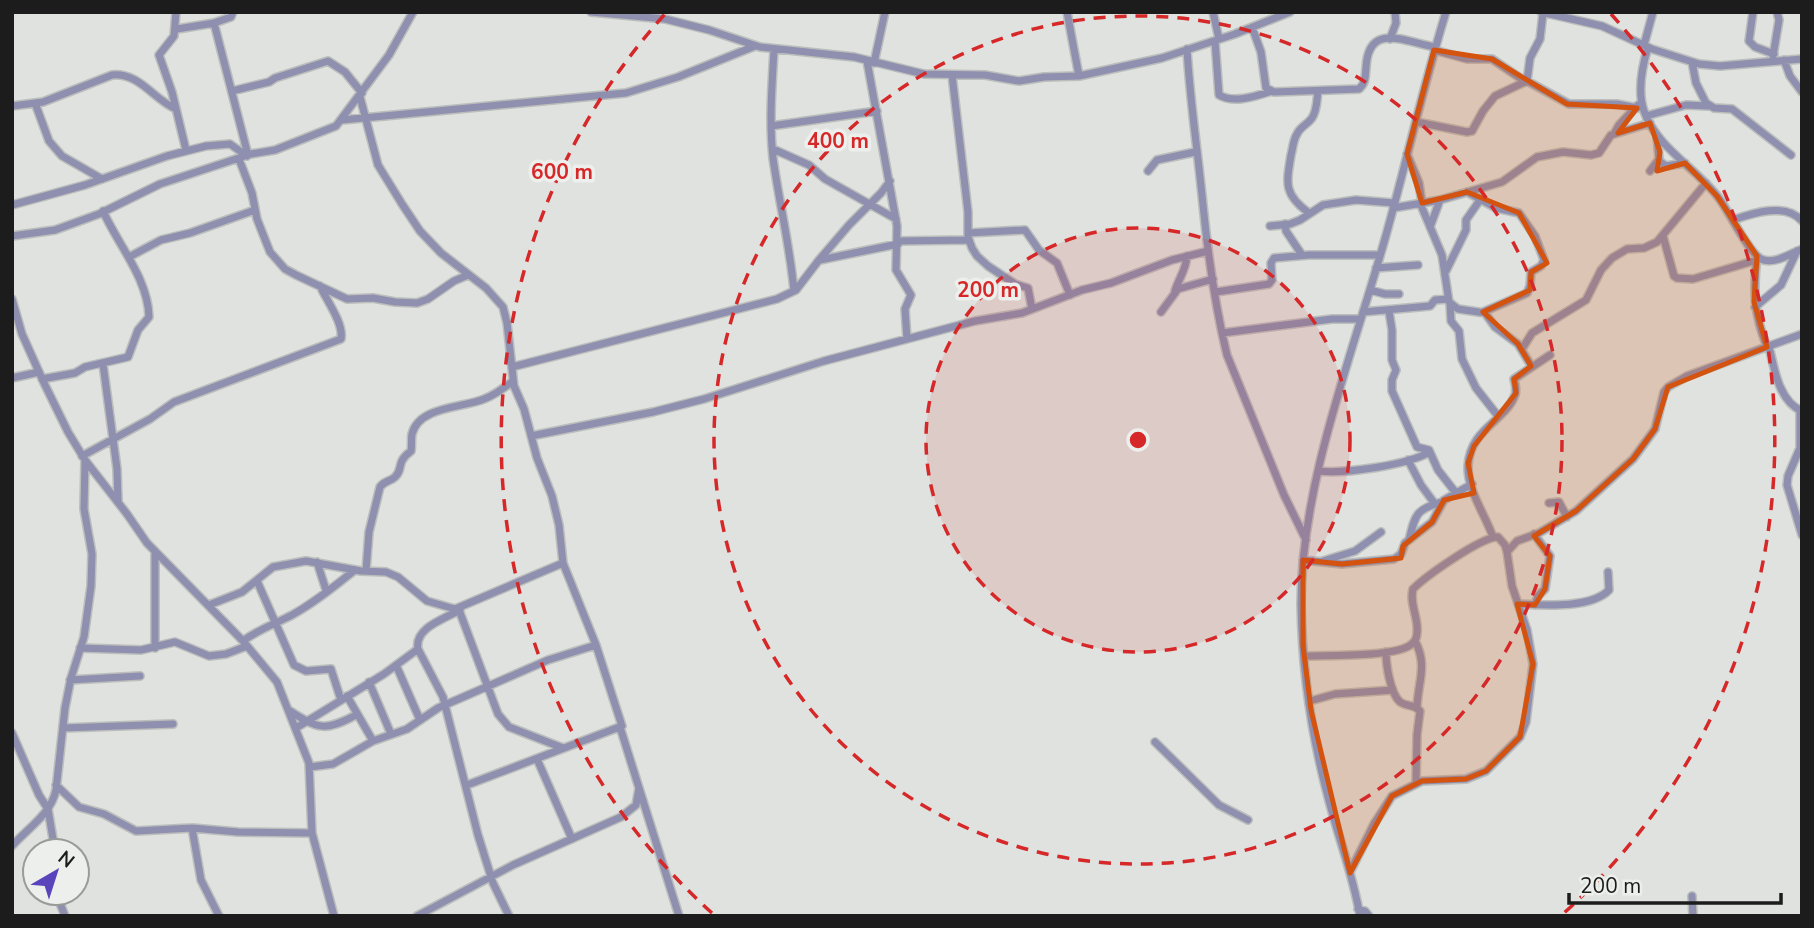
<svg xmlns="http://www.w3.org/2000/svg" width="1814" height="928" viewBox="0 0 1814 928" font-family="'Nunito Sans',sans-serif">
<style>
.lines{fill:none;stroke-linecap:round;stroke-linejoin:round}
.minor-casing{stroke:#bcbebc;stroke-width:10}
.minor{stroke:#8f8faf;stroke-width:7}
.marked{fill:#d4530e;fill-opacity:0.2;stroke:#d4530e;stroke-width:5;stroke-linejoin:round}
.ring{fill:none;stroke:#d62828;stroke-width:3.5;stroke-dasharray:12 9}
.centre{fill:#d62828;stroke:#edefec;stroke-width:3.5}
.ring-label{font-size:21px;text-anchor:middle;font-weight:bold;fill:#d62828;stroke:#edefec;stroke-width:7;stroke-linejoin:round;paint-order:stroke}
</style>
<rect width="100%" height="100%" fill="#dfe2df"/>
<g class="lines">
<g class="minor-casing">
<path id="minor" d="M176 12 174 36 159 55 172 92 186 150
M591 12 665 19 709 30 760 47 854 57 924 74 985 75 1019 81 1044 77 1079 76 1162 58 1235 34 1290 12
M1067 12 1079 76
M1213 12 1219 39
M1541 12 1602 26 1652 49 1699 64 1720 66 1802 59
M1753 12 1749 41 1755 47 1774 54
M214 23 248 155
M1252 27 1261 52 1266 88 1274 92 1359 89C1366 83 1365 77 1366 68 1368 21 1405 42 1435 47
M177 29 214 23 231 17 233 12
M1390 39 1396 23 1395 12
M1215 41 1219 95C1234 104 1256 96 1272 91
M1644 45 1653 12
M1648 47C1642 67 1637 91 1644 111 1656 147 1696 168 1718 197 1729 211 1748 252 1761 259 1773 265 1790 254 1802 249
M1187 49C1190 102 1198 153 1203 205 1208 255 1215 306 1227 355L1284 495 1306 540
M774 50C772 86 769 122 773 158 779 202 790 246 794 291
M1434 50 1467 59H1492L1526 82
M1773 56 1779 20 1777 12
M1784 60 1790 76 1802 92
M867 61 897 226 896 270 911 295 905 309 907 339
M1692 62 1696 83 1706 103 1714 108 1732 109 1791 155
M874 63 885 12
M952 75 968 212V237L972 248 977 256 988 266 1015 284 1028 288 1032 309
M1527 81 1569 104H1617L1637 108
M232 91 269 82 275 78 328 61 345 72 362 93
M360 97 378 165 402 204 420 231 441 253 486 288 503 307 507 323 514 386 524 409 537 458 552 496 559 525 563 563 596 645 622 726 467 785
M35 103 49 141 62 156 102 179
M12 106 43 102 112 75C139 72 154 100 176 109
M1646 116 1686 105 1708 106
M342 120 626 93 678 77 755 46
M1417 122 1467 132 1472 131 1483 111 1495 96 1527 81 1530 58 1540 39 1543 13
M771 126 877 111
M1614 134 1619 125 1638 105
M773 149 809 165 825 179 896 219
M1407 154 1419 183 1422 203
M239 159 252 193 257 219 270 252 285 269 296 275 347 299 373 298 395 302 417 303 428 299 454 281 468 275
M1658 160 1666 166 1685 163
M1148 171 1157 160 1195 152
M1650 171 1659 159 1657 137
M1467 192 1496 208 1519 213 1535 236 1544 260 1541 266 1531 272 1530 286 1527 293 1483 312
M1420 203 1442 255 1449 302 1458 309 1485 313 1495 327 1518 344 1532 367
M12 205 85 185 167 156 206 146 230 144 247 156
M1393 208 1440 200 1502 182 1537 157 1563 152 1591 155 1599 153 1611 135 1650 123
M1309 213C1284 195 1286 184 1291 155 1293 148 1293 140 1297 134 1300 127 1308 124 1312 118 1317 111 1317 99 1318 91
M1733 220C1753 213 1786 202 1802 221
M1285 224 1286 231 1302 255
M1270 226 1290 224 1300 220 1323 205 1356 200 1394 203
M1430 227 1440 200
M968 233 1025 230 1039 250 1057 263 1070 295
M12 236 55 230 99 214 160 184 251 154 275 150 336 126 389 55 413 12
M1663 236 1674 276 1677 278 1693 279 1757 260
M898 241 969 240
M1757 256C1753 292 1754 314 1767 347
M129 257 161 240 190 233 255 210
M820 260 898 244
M1376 268 1418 265
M1446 271 1466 230V220L1480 200
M1370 290 1385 294H1399
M1175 291C1179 278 1186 270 1187 256
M1216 292 1269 284 1272 280 1271 263 1274 258 1309 255H1380
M12 299 22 334 44 383 68 432 85 460 127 514 147 543 243 641 277 682 309 763 312 833 334 916
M1450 304 1451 321 1459 331 1462 359 1476 388 1498 416
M1755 307 1781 285 1797 251
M1389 311 1392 330V360L1396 370 1392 380V391L1417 447 1429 450 1438 470 1456 493
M1161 312 1178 289 1213 279
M1363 312 1430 306 1435 300 1448 299
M1222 333 1332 319H1361
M1769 346C1774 368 1779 402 1802 411
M1522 349 1532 333 1586 300 1601 270 1612 258 1627 249 1644 248 1657 242 1706 183
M103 364 117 469 118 501
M512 367 777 299 796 290 819 260 849 225 881 193 890 181
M12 378 39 372
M42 379 75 373 85 367 128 357 138 330 149 317C148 278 118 245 103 211
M1800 410V448L1788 476 1787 485 1802 535
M531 436 653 412 704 399 824 361 975 321 1022 313 1082 290 1111 283 1172 260 1208 251
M82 456 150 419 174 402 341 339C344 324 327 301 320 286
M1408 460 1421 485 1435 504
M1318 471C1346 474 1407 465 1430 452
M1549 503 1559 502 1567 517
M1534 534 1550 556 1545 589 1538 596 1535 605
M1493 537C1485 514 1467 490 1468 466 1470 428 1505 422 1515 395 1517 390 1515 384 1514 379L1550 355
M1409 540C1415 515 1416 509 1442 502
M1507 552 1517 541 1539 533 1576 511 1633 459 1655 429 1664 392 1668 387 1687 376 1802 334
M1303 560 1342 564 1394 559 1401 554 1405 543 1432 522 1444 500 1472 484
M1323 561 1355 551 1381 532
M317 562 326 590
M366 571 369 532 380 487C385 480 390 482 395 477 404 469 395 463 411 451 412 446 411 439 412 434 419 406 463 408 484 399 495 395 504 388 513 381
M257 581 294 665 306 671 331 669 341 700
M1518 604C1542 605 1591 609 1609 590L1608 572
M209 605 242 592 273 567 306 561 361 571 386 572 398 577 427 601 455 609 563 563
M459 610 498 714 509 727 563 748
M460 610C444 619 414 628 418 649L443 697 478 835 493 883 509 916
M243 641C259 629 275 624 292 615 314 603 335 586 355 570
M1415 641C1428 665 1418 682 1417 707
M80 648 141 650 175 642 209 656 226 654 247 646
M155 648V551
M1386 652C1386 664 1390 693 1400 702 1407 707 1414 704 1420 711L1417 735 1416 783
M1304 656C1328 655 1390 657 1409 646 1414 643 1417 639 1417 633 1419 618 1409 604 1413 589 1426 576 1481 537 1498 537L1505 545 1507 552 1512 586 1527 630 1533 664 1526 722 1520 737 1486 771 1466 779 1422 781 1392 796 1374 824 1350 872
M396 665 420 720
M70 680 140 676
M369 682 391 734
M347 696 373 741
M1310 701 1335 694 1393 690
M290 711C319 730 326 731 356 715
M620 727 679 916
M63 728 173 724
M296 728 384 674 418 649
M12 733 39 795 48 809 55 851
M1155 742 1219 805 1248 820
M537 759 572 839
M310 767 333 764 373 741 407 729 438 708 548 660 596 645
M56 785 79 807 104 814 136 831 192 828 238 832 312 833
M192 828 201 880 219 916
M12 846C28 828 51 814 56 790L65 708 71 678 84 637 91 586 92 554 84 509 85 460
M56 893 65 916
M1692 896 1693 916
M1358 909 1365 911 1369 916
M417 916 513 865 621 817 636 805 639 788
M1360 916C1353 874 1337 834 1327 793 1311 732 1302 666 1301 604 1301 480 1356 346 1388 228 1408 156 1424 83 1446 12"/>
</g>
<use href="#minor" class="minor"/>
</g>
<path class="marked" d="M1434 50 1492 59 1567 104 1637 108 1618 133 1650 123 1660 152 1657 171 1685 163 1717 196 1757 256 1754 302 1767 347 1668 387 1655 429 1633 459 1576 511 1534 536 1550 556 1545 589 1535 605 1517 604 1533 664 1520 737 1486 771 1466 779 1422 781 1392 796 1350 873 1311 710 1303 646V560L1342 564 1401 558 1403 546 1432 522 1444 500 1474 493 1468 463 1474 446 1516 393 1514 379 1531 366 1518 344 1483 312 1530 290 1531 272 1547 263 1519 213 1467 192 1422 203 1407 154Z"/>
<circle cx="1138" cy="440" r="212" fill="#d62828" fill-opacity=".12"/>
<g class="ring">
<circle cx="1138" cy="440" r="212"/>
<circle cx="1138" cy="440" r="424"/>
<path d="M712 913A636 636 0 0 1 665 14M1611 14A636 636 0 0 1 1564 913"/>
</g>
<circle cx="1138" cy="440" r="10" class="centre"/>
<g class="ring-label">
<text x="838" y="148">400 m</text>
<text x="562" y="179">600 m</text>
<text x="988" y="297">200 m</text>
</g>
<rect width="1814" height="928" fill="none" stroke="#1b1c1b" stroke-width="28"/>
<g transform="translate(56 872) rotate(39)"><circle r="33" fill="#edefec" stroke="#999b98" stroke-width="2"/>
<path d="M0-5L12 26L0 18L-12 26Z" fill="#5944bc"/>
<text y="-10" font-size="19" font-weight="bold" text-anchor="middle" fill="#1b1c1b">N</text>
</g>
<path d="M1569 893v10h212v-10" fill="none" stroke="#1b1c1b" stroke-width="3.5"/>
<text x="1580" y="893" font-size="21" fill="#1b1c1b" stroke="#edefec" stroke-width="5" paint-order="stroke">200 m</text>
</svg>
